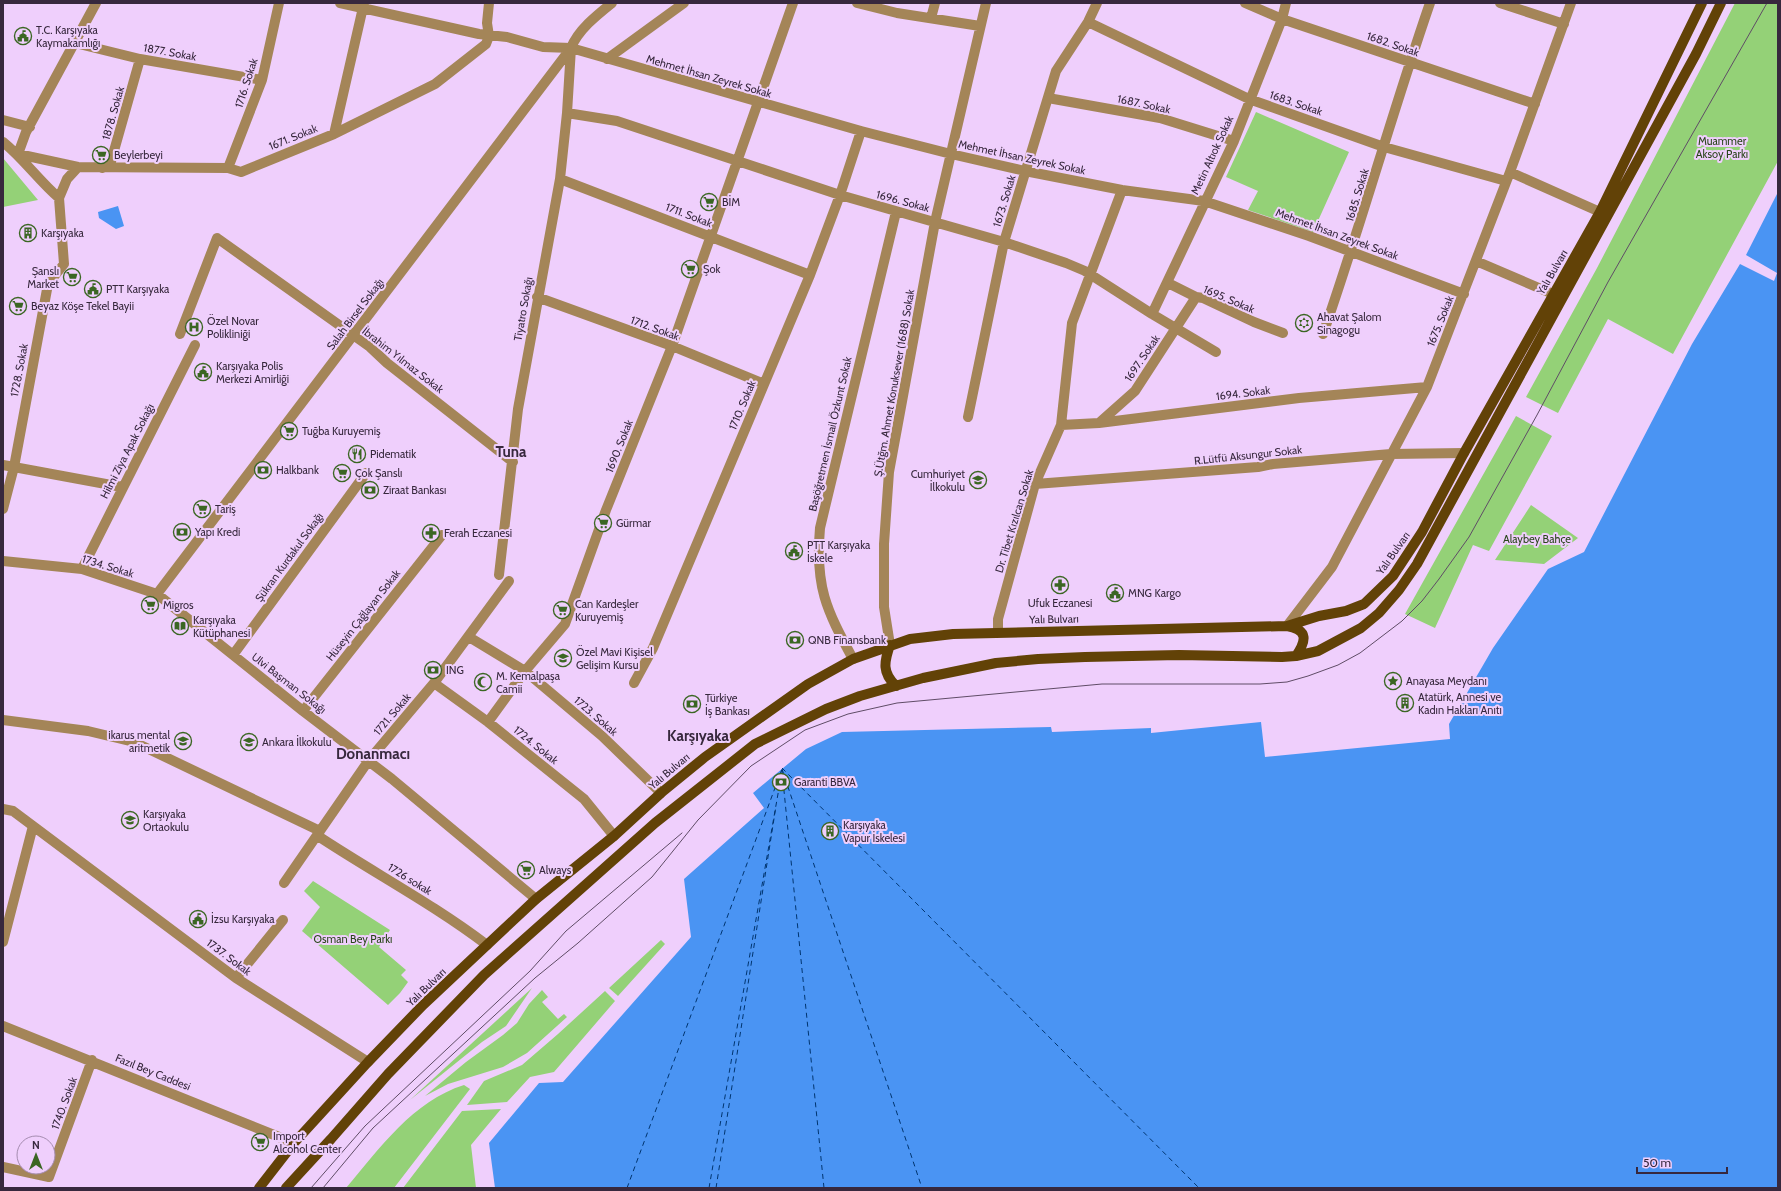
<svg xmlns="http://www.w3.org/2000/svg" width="1781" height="1191" viewBox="0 0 1781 1191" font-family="Cabin,sans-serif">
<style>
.green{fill:#94d177}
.water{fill:#4a94f3}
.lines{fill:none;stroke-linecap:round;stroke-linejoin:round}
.ferry{stroke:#00346f;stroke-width:1;stroke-dasharray:5 4;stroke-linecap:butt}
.minor{stroke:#a48558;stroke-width:10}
.major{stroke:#624207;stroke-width:10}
.tram{stroke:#5f4c66;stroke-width:1}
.labels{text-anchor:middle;stroke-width:4;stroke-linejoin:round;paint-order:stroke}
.poi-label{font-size:11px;fill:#37283d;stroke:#efcffc;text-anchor:start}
.street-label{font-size:11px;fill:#37283d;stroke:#efcffc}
.park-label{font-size:11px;fill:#2a461b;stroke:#efcffc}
.district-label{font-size:15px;font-weight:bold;fill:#37283d;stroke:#efcffc}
</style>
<rect width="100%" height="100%" fill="#efcffc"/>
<path class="green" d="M1735 3H1778V161L1673 354 1608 319 1558 413 1526 397 1597 268Z
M1256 112 1349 152 1313 232 1248 210 1258 191 1226 177Z
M3 158 38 200 3 207Z
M1516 416 1552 436 1489 551 1473 545 1435 628 1405 614Z
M1531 505 1578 538 1544 564 1495 560Z
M313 881 390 930 379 947 406 970 401 975 408 982 400 993 388 1005 302 931 320 907 304 891Z
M661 940 665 944 618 996 609 988Z
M532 988 506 1026 482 1042 410 1100Z
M542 990 548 997 542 1002 558 1019 564 1014 567 1017 527 1053 503 1067 448 1084 425 1096 466 1062 503 1035 517 1023 529 1004Z
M605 991 615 1001 554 1072 530 1077 507 1102 467 1105 484 1081 522 1065 558 1034Z
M464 1085 470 1089 394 1188H346C380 1148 413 1101 464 1085Z
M501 1109 471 1145 476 1188H403L462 1111Z"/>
<path class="water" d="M1778 192V1188H495L489 1143 539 1083 563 1082 691 937 684 879 764 808 753 793 806 749 842 732 1051 727 1052 732 1151 728V733L1261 722 1265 757 1450 739 1449 724 1493 648 1548 569 1584 552 1692 344 1740 264 1774 281 1777 273 1746 255Z
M118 206 124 226 116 229 99 218 98 212Z"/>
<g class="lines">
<path class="ferry" d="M782 768 1199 1188
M782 769 922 1188
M782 771 824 1188
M627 1188 782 769
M709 1188 782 771
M716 1188 776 806"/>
<path class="minor" d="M340 3 479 34 507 37 543 47 571 48 861 131 951 154 1025 171 1122 190 1204 201 1309 236 1464 294
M857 3 897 13 980 26
M1245 3 1282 19 1535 104
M1500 3 1564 24
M931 18 935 3
M1088 22 1249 99 1384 147 1506 181
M75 43 140 59 262 80
M607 59 684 3
M1048 98 1160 118 1234 141
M567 113 617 121 840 195 1004 242 1066 263 1085 271 1152 314 1216 352
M3 120 30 127
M334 134 364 3
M3 142C24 159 39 181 59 198
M18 154 78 167 228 168 241 172 334 134 435 84 486 44 489 36 487 23 489 3
M18 154 26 132 96 3
M102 168 110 165 140 59
M228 168 262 80 279 3
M1510 172 1600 212
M560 179 810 275
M1476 261 1553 294
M1168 283 1196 297 1203 298 1254 322 1283 333
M537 297 672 346 764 384
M1152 314 1234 141 1282 19 1286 3
M180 334 217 238 370 347 387 363 513 462
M1323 334C1361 225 1392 113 1430 3
M968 417 1004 242 1056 71 1088 22 1097 3
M1099 423 1135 391 1196 297
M1061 425 1099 423 1299 398 1427 387
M3 465 122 487
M1035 484 1258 467 1273 464 1391 454 1464 453
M3 509 14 467 48 284 64 264 59 198 67 179 78 167
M3 561 82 569 157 594 303 711 392 779 536 899
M82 569 195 345
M499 575 518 409 560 179 567 113 571 48
M157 594 571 48C578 30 597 15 612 3
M1287 626 1332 567 1427 387 1510 172 1571 3
M998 632V619L1035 484 1061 425 1072 323 1122 190
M469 637 525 671 602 736 661 793
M890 645 884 607V544L889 472 935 222 986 3
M233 655 366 473
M853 659C826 609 815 587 820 528L896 212
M434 683 488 722 584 799 614 836
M634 683 653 648 810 275 840 195 861 131
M303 711 442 535
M3 720 88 731 134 742 320 831
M488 722 525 671 565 624 606 510 672 346 793 3
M3 809 13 811 236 978 368 1062
M318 836C374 873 433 904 487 945
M284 883 369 760 434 683 509 581
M3 942 33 826
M236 978 283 920
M3 1026 294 1143
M3 1167 49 1177 92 1060"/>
<path class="major" d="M1287 626C1309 630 1306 641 1296 656
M890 645C884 662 882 673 896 686
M259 1188 294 1143 368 1062 423 1005 536 899 614 836 661 793 705 757 808 684 853 659 910 639 953 634 1287 626 1319 616 1346 611 1364 604 1393 576 1422 532 1464 453 1600 212 1702 3
M286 1188 331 1139 388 1074 484 975 655 823 755 744 826 709 860 696 923 678 996 663 1038 659 1085 657 1179 655 1282 657 1296 656 1318 651 1361 628 1379 613 1399 590 1417 564 1696 54 1721 3"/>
<path class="tram" d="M311 1188 365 1126 530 971 566 931 682 833
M323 1188 373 1128 535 978 578 943 652 877 698 820 751 766 805 730 848 714 897 703 1102 684H1260L1287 682 1308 676 1338 665 1360 653 1402 621 1422 601 1439 579 1469 537 1537 415 1608 282 1767 3"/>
</g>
<defs>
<g id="civic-ring" transform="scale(0.9)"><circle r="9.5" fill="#efcffc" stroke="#3b6623" stroke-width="1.5"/><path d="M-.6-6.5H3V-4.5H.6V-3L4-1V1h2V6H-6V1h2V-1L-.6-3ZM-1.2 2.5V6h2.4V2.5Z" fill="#3b6623"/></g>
<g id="supermarket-ring" transform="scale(0.9)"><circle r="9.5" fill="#efcffc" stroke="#3b6623" stroke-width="1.5"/><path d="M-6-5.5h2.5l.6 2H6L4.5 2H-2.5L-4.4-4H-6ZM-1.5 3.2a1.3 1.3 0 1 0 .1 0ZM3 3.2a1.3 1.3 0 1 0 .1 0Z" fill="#3b6623"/></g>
<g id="building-ring" transform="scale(0.9)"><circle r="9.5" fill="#efcffc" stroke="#3b6623" stroke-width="1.5"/><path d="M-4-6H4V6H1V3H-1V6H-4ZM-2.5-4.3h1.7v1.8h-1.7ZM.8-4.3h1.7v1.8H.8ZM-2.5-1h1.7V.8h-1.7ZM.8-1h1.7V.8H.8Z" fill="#3b6623"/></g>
<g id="synagogue-ring" transform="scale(0.9)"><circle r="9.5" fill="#efcffc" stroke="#3b6623" stroke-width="1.5"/><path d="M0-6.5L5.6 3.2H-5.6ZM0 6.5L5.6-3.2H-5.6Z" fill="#3b6623"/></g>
<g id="hospital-ring" transform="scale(0.9)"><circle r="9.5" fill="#efcffc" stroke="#3b6623" stroke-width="1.5"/><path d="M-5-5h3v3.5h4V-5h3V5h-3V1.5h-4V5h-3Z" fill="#3b6623"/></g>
<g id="restaurant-ring" transform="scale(0.9)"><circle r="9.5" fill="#efcffc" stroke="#3b6623" stroke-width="1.5"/><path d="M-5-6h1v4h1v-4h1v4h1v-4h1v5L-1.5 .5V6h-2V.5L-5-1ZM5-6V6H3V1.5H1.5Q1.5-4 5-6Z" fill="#3b6623"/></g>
<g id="bank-ring" transform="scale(0.9)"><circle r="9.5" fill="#efcffc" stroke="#3b6623" stroke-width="1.5"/><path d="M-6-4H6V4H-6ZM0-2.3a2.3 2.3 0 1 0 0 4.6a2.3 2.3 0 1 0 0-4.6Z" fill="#3b6623"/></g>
<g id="school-ring" transform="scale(0.9)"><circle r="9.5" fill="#efcffc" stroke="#3b6623" stroke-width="1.5"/><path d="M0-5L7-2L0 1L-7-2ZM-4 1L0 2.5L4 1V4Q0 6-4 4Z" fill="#3b6623"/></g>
<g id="pharmacy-ring" transform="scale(0.9)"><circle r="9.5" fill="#efcffc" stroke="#3b6623" stroke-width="1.5"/><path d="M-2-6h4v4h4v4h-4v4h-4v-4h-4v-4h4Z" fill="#3b6623"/></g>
<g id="library-ring" transform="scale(0.9)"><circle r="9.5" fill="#efcffc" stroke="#3b6623" stroke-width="1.5"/><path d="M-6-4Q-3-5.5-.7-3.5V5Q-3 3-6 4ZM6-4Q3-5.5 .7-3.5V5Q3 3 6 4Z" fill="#3b6623"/></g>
<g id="sight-ring" transform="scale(0.9)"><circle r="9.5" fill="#efcffc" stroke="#3b6623" stroke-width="1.5"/><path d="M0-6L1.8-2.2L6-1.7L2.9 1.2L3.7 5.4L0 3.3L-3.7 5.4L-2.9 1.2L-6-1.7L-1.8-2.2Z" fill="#3b6623"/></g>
<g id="mosque-ring" transform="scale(0.9)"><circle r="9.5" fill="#efcffc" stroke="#3b6623" stroke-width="1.5"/><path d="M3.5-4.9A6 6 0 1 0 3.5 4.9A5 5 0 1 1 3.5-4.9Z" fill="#3b6623"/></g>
</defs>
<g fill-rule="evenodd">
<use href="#civic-ring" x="23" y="36"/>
<use href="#supermarket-ring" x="101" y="155"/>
<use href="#supermarket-ring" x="709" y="202"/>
<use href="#building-ring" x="28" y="233"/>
<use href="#supermarket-ring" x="690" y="269"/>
<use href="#supermarket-ring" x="72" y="277"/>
<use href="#civic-ring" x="93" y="289"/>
<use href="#supermarket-ring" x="18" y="306"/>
<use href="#synagogue-ring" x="1304" y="323"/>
<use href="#hospital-ring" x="194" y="327"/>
<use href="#civic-ring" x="203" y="372"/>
<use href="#supermarket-ring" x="289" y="431"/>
<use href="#restaurant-ring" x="357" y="454"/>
<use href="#bank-ring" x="263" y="470"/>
<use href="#supermarket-ring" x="342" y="473"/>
<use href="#school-ring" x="978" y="480"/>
<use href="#bank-ring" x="370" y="490"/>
<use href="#supermarket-ring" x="202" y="509"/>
<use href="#supermarket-ring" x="603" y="523"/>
<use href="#bank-ring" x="182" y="532"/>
<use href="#pharmacy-ring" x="431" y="533"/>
<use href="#civic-ring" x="794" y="551"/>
<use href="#pharmacy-ring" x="1060" y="585"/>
<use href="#civic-ring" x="1115" y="593"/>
<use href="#supermarket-ring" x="150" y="605"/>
<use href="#supermarket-ring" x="562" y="610"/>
<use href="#library-ring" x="180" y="626"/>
<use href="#bank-ring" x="795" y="640"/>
<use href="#school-ring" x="563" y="658"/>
<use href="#bank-ring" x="433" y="670"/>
<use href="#sight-ring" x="1393" y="681"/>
<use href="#mosque-ring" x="483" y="682"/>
<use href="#building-ring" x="1405" y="703"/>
<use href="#bank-ring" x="692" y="704"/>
<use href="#school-ring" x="183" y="741"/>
<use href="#school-ring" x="249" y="742"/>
<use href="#bank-ring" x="781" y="782"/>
<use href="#school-ring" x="130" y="820"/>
<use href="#building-ring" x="830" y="831"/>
<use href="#supermarket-ring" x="526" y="870"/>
<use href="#civic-ring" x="198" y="919"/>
<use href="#supermarket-ring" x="260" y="1142"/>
</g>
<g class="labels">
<g class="poi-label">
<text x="36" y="34">T.C. Karşıyaka<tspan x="36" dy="13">Kaymakamlığı</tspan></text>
<text x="114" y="159">Beylerbeyi</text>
<text x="722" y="206">BİM</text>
<text x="41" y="237">Karşıyaka</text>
<text x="703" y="273">Şok</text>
<text x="59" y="275" text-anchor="end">Şanslı<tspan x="59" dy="13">Market</tspan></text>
<text x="106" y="293">PTT Karşıyaka</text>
<text x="31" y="310">Beyaz Köşe Tekel Bayii</text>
<text x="1317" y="321">Ahavat Şalom<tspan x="1317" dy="13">Sinagogu</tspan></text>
<text x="207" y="325">Özel Novar<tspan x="207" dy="13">Polikliniği</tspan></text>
<text x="216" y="370">Karşıyaka Polis<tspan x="216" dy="13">Merkezi Amirliği</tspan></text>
<text x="302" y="435">Tuğba Kuruyemiş</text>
<text x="370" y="458">Pidematik</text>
<text x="276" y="474">Halkbank</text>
<text x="355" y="477">Çok Şanslı</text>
<text x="965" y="478" text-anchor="end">Cumhuriyet<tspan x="965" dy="13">İlkokulu</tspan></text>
<text x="383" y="494">Ziraat Bankası</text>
<text x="215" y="513">Tariş</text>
<text x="616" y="527">Gürmar</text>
<text x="195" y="536">Yapı Kredi</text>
<text x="444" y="537">Ferah Eczanesi</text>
<text x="807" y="549">PTT Karşıyaka<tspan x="807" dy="13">İskele</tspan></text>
<text x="1128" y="597">MNG Kargo</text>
<text x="1060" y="607" text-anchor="middle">Ufuk Eczanesi</text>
<text x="575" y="608">Can Kardeşler<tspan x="575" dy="13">Kuruyemiş</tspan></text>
<text x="163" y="609">Migros</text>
<text x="193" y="624">Karşıyaka<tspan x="193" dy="13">Kütüphanesi</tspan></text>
<text x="808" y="644">QNB Finansbank</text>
<text x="576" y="656">Özel Mavi Kişisel<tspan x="576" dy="13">Gelişim Kursu</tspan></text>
<text x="446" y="674">ING</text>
<text x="496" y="680">M. Kemalpaşa<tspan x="496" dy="13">Camii</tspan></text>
<text x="1406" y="685">Anayasa Meydanı</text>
<text x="1418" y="701">Atatürk, Annesi ve<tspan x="1418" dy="13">Kadın Hakları Anıtı</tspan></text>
<text x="705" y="702">Türkiye<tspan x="705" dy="13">İş Bankası</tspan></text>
<text x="170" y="739" text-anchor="end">ikarus mental<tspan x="170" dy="13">aritmetik</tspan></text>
<text x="262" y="746">Ankara İlkokulu</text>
<text x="794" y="786">Garanti BBVA</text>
<text x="143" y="818">Karşıyaka<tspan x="143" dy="13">Ortaokulu</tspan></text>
<text x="843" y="829">Karşıyaka<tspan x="843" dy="13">Vapur İskelesi</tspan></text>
<text x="539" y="874">Always</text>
<text x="211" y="923">İzsu Karşıyaka</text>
<text x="273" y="1140">Import<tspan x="273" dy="13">Alcohol Center</tspan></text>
</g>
<g class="street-label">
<text transform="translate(1393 44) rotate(19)" y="4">1682. Sokak</text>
<text transform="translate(170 52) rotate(10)" y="4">1877. Sokak</text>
<text transform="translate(709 76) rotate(16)" y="4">Mehmet İhsan Zeyrek Sokak</text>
<text transform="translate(246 83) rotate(-72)" y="4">1716. Sokak</text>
<text transform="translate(1296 103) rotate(19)" y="4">1683. Sokak</text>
<text transform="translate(1144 104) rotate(12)" y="4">1687. Sokak</text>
<text transform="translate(113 113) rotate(-74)" y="4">1878. Sokak</text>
<text transform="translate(293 137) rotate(-22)" y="4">1671. Sokak</text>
<text transform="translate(1212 155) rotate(-65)" y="4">Metin Altıok Sokak</text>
<text transform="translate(1022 157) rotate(12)" y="4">Mehmet İhsan Zeyrek Sokak</text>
<text transform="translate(1357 195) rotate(-73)" y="4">1685. Sokak</text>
<text transform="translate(903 201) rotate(15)" y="4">1696. Sokak</text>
<text transform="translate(1004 201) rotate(-73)" y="4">1673. Sokak</text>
<text transform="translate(689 215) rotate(21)" y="4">1711. Sokak</text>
<text transform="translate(1337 234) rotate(20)" y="4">Mehmet İhsan Zeyrek Sokak</text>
<text transform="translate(1552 272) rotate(-60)" y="4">Yalı Bulvarı</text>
<text transform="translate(1229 299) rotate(23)" y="4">1695. Sokak</text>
<text transform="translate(523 309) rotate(-80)" y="4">Tiyatro Sokağı</text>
<text transform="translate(355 314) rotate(-53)" y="4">Salah Birsel Sokağı</text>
<text transform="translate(1440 321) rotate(-68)" y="4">1675. Sokak</text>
<text transform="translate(655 328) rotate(20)" y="4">1712. Sokak</text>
<text transform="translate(1142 358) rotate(-56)" y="4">1697. Sokak</text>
<text transform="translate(403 360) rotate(38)" y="4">İbrahim Yılmaz Sokak</text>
<text transform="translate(19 370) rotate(-79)" y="4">1728. Sokak</text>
<text transform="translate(894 383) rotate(-80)" y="4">Ş.Ütğm. Ahmet Konuksever (1688) Sokak</text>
<text transform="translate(1243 393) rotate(-7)" y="4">1694. Sokak</text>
<text transform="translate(742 405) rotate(-67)" y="4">1710. Sokak</text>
<text transform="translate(830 434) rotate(-77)" y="4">Başöğretmen İsmail Özkunt Sokak</text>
<text transform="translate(619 446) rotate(-68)" y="4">1690. Sokak</text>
<text transform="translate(127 451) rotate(-63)" y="4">Hilmi Ziya Apak Sokağı</text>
<text transform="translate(1248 455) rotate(-6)" y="4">R.Lütfü Aksungur Sokak</text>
<text transform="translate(1014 521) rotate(-73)" y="4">Dr. Tibet Kızılcan Sokak</text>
<text transform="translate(1393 553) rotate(-55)" y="4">Yalı Bulvarı</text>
<text transform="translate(289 557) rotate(-54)" y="4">Şükran Kurdakul Sokağı</text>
<text transform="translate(108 566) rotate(17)" y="4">1734. Sokak</text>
<text transform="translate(363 615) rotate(-52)" y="4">Hüseyin Çağlayan Sokak</text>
<text transform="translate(1054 619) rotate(-1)" y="4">Yalı Bulvarı</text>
<text transform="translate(289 683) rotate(38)" y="4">Ulvi Başman Sokağı</text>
<text transform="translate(392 714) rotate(-50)" y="4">1721. Sokak</text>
<text transform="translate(596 716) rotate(41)" y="4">1723. Sokak</text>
<text transform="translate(536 745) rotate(39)" y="4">1724. Sokak</text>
<text transform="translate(669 771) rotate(-40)" y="4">Yalı Bulvarı</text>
<text transform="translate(410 879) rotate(32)" y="4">1726 sokak</text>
<text transform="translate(229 957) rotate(37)" y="4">1737. Sokak</text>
<text transform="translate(426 987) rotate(-44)" y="4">Yalı Bulvarı</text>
<text transform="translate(153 1072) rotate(22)" y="4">Fazıl Bey Caddesi</text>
<text transform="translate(64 1103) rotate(-70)" y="4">1740. Sokak</text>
</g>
<g class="park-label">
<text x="1722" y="145">Muammer<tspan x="1722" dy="13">Aksoy Parkı</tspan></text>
<text x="1537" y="543">Alaybey Bahçe</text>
<text x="353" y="943">Osman Bey Parkı</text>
</g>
<g class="district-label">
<text x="511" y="457">Tuna</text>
<text x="698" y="741">Karşıyaka</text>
<text x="373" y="759">Donanmacı</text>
</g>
</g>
<rect width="1781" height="1191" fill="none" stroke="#37283d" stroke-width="8"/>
<g transform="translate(36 1155)"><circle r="19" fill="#efcffc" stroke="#a58cb0"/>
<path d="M0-3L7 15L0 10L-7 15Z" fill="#3b6623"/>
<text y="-6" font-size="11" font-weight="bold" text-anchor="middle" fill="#37283d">N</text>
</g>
<path d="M1637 1167v6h90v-6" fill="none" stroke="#37283d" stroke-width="2"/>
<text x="1643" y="1167" font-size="12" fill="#37283d" stroke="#efcffc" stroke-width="3" paint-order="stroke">50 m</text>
</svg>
